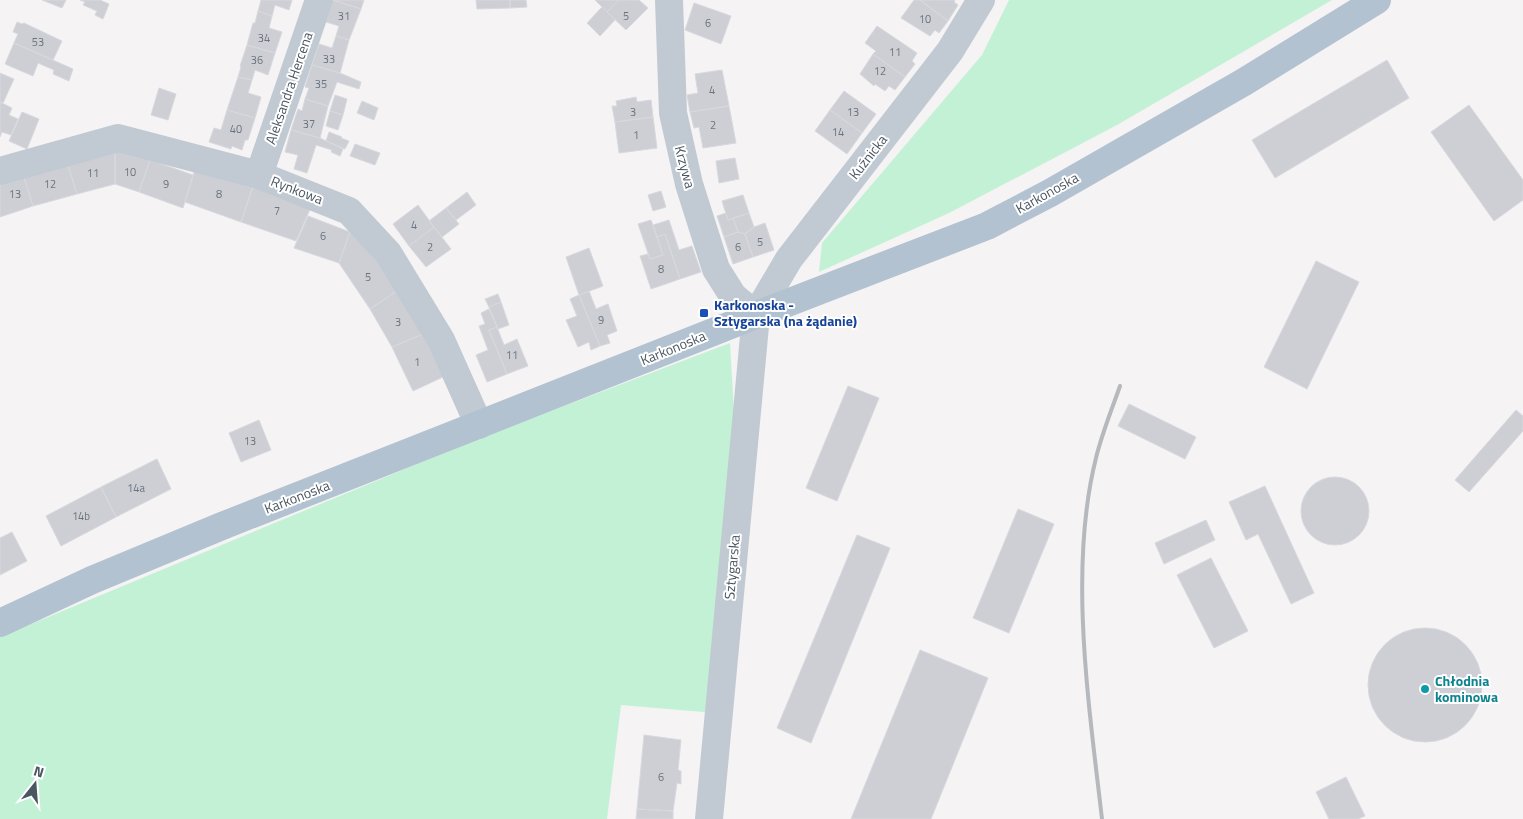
<svg xmlns="http://www.w3.org/2000/svg" width="1523" height="819" viewBox="0 0 1523 819" font-family="'Titillium Web',sans-serif">
<style>
.green{fill:#c3f1d5}
.building{fill:#cdcfd5;stroke:#d7d9de}
.lines{fill:none;stroke-linecap:round;stroke-linejoin:round}
.street{stroke:#c1cad2;stroke-width:28}
.primary{stroke:#b3c2d1;stroke-width:28}
.rail{stroke:#b5b8bd;stroke-width:4}
.transit-dot{fill:#1a4fb4;stroke:#fff;stroke-width:2}
.culture-dot{fill:#0f9aa8;stroke:#fff;stroke-width:2}
.labels{text-anchor:middle;stroke-width:4;stroke-linejoin:round;paint-order:stroke}
.number-label{font-size:11px;fill:#6b747e}
.street-label{font-size:14px;fill:#4a5661;stroke:#fff}
.transit-label{font-size:14px;font-weight:bold;fill:#164399;stroke:#fff;text-anchor:start}
.culture-label{font-size:14px;font-weight:bold;fill:#0d838f;stroke:#fff;text-anchor:start}
</style>
<rect width="100%" height="100%" fill="#f5f3f3"/>
<path class="green" d="M1009 0H1332L1117 125 949 213 819 272 822 243 982 55Z
M730 343 735 429 715 713 621 705 607 819H0V637L482 437Z"/>
<path class="building" d="M42 0H66L62 8Z
M80 0H100L109 4 103 19 95 15 97 11 83 5 85 2Z
M261 0H292L289 10 275 5 272 16 258 11Z
M333 0H364L361 9Z
M333 0 361 9 349 40 336 36 339 26 326 22Z
M476 0H510V8L477 9Z
M510 0H526L527 7 510 8Z
M595 0H619L607 12Z
M619 0H639L648 8 626 30 607 12Z
M914 0H920L948 21 939 33 935 30 930 36 901 18Z
M920 0H955L954 2 958 5 948 21Z
M694 3 731 16 721 44 685 30Z
M602 7 615 20 600 36 587 23Z
M258 11 272 16 269 28 282 32 275 53 247 45 253 23H255Z
M17 22 22 24 24 23 62 41 53 60 14 43 18 34 13 32Z
M877 26 917 53 912 61 915 64 905 77 873 54 876 51 865 43Z
M336 36 349 40 340 73 312 65 319 44 332 48Z
M14 43 73 69 69 81 53 74 54 70 38 63 33 76 5 64Z
M247 45 275 53 268 75 255 70 252 80 238 77 241 67 240 66Z
M873 54 905 77 895 90 889 86 885 91 875 84 874 86 860 74Z
M1387 60 1409 98 1275 178 1252 140Z
M312 65 340 73 361 82 359 89 337 82 328 106 305 99 309 88 305 87Z
M722 70 729 106 690 112 687 95 698 93 695 74Z
M0 73 14 79 3 103 0 102Z
M238 77 252 80 248 93 261 97 255 118 227 110Z
M159 88 176 94 168 120 151 115Z
M844 91 876 114 862 133 830 110Z
M335 95 347 99 343 115 330 111Z
M636 97 637 102 651 100 653 117 615 122 612 106H617L616 101Z
M305 99 328 106 320 138 291 130 298 109 302 111Z
M362 101 378 108 374 120 357 113Z
M0 102 12 108 9 115 18 119 11 135 2 132 0 137Z
M1469 105 1523 180V200L1494 221 1431 132Z
M727 106H729L736 143 703 148 699 127 694 128 690 112Z
M227 110 255 118 248 140H245L242 150 232 146 231 149 209 142 214 128 221 130Z
M830 110 862 133 847 154 815 131Z
M330 111 343 115 338 130 326 126Z
M22 112 39 119 27 149 9 141Z
M653 117 657 148 619 153 615 122Z
M291 130 320 138 343 149 340 156 331 152 332 150 316 145 307 173 294 169 298 155 285 152Z
M329 132 342 137 341 138 349 141 345 149 326 141Z
M355 144 380 153 375 165 350 156Z
M115 148 150 160 139 192 115 184Z
M115 148V184L77 194 67 162Z
M735 158 739 179 719 183 716 161Z
M150 160 193 175 183 208 139 192Z
M67 162 77 194 33 206 23 174Z
M196 166 253 186 241 222 185 202Z
M23 174 33 206 0 217V181Z
M253 186 311 207 296 241 241 222Z
M661 191 666 207 653 211 648 195Z
M467 192 476 205 456 220 446 208Z
M743 195 749 213 728 220 722 201Z
M418 205 434 227 409 246 393 224Z
M446 208 459 224 442 237 429 221Z
M726 213 728 220 733 218 738 232 724 237 717 216Z
M749 213 754 227 745 234 738 232 733 218Z
M308 216 350 232 339 263 294 248Z
M651 220 663 255 650 259 638 224Z
M669 220 679 250 692 246 701 272 680 279 665 234 657 237 653 225Z
M765 223 774 250 753 257 745 234 754 227Z
M434 227 451 249 426 267 409 246Z
M350 232 367 245 398 290 370 309 339 263Z
M738 232 745 234 753 257 733 264 724 237Z
M665 234 680 279 651 289 640 256 648 254 650 259 663 255 657 237Z
M589 248 603 286 579 295 566 257Z
M1316 261 1359 282 1307 389 1264 367Z
M398 290 423 334 392 347 370 309Z
M589 291 596 309 608 304 617 331 607 335 610 343 600 346 579 295Z
M498 294 501 302 489 307 485 299Z
M579 295 600 346 591 350 589 342 578 347 566 320 577 316 570 299Z
M501 302 509 325 498 329 489 307Z
M489 309 497 327 489 330 507 374 487 382 476 355 488 350 479 326 485 324 481 313Z
M497 327 504 345 517 339 528 366 507 374 489 330Z
M423 334 443 377 413 391 392 347Z
M848 386 879 398 837 501 806 488Z
M1129 404 1196 437 1185 459 1118 426Z
M1516 410 1523 416V431L1469 492 1455 480Z
M259 420 271 450 241 462 229 433Z
M157 459 171 489 116 517 101 487Z
M1301 511a34 34 0 1 1 68 0a34 34 0 1 1-68 0Z
M1265 486 1314 593 1291 604 1258 534 1246 540 1229 502Z
M101 487 116 517 61 546 46 516Z
M1018 509 1054 524 1009 633 973 618Z
M1206 520 1215 540 1164 564 1155 543Z
M12 532 27 561 0 575V538Z
M857 535 890 548 811 743 777 728Z
M1211 558 1248 631 1214 648 1177 575Z
M1368 685a57 57 0 1 1 114 0a57 57 0 1 1-114 0Z
M920 650 988 678 931 819H851Z
M644 735 681 740 678 770 681 771V784L677 783 673 811 637 809Z
M1346 777 1365 816 1358 819H1329L1316 792Z
M637 809 673 811V819H636Z"/>
<g class="lines">
<path class="street" d="M669 0 673 113 689 184 716 269 733 296 756 315
M0 171 118 138 259 175 349 211 388 253 441 340 479 425
M259 175 319 0
M709 819 756 315 789 259 950 51 981 0"/>
<path class="primary" d="M0 623 92 580 222 526 756 315 987 226 1050 193 1244 82 1377 0"/>
<path class="rail" d="M1102 819C1089 706 1068 569 1096 458 1102 433 1112 409 1120 386"/>
</g>
<rect class="transit-dot" x="699" y="308" width="10" height="10" rx="2.5"/>
<circle class="culture-dot" cx="1425" cy="689" r="5"/>
<g class="labels">
<g class="number-label">
<text x="344" y="20">31</text>
<text x="626" y="20">5</text>
<text x="925" y="23">10</text>
<text x="708" y="27">6</text>
<text x="264" y="42">34</text>
<text x="38" y="46">53</text>
<text x="895" y="56">11</text>
<text x="329" y="63">33</text>
<text x="257" y="64">36</text>
<text x="880" y="75">12</text>
<text x="321" y="88">35</text>
<text x="712" y="94">4</text>
<text x="633" y="116">3</text>
<text x="853" y="116">13</text>
<text x="309" y="128">37</text>
<text x="713" y="129">2</text>
<text x="236" y="133">40</text>
<text x="838" y="136">14</text>
<text x="636" y="139">1</text>
<text x="130" y="176">10</text>
<text x="93" y="177">11</text>
<text x="50" y="188">12</text>
<text x="166" y="188">9</text>
<text x="15" y="198">13</text>
<text x="219" y="198">8</text>
<text x="277" y="215">7</text>
<text x="414" y="229">4</text>
<text x="323" y="240">6</text>
<text x="760" y="246">5</text>
<text x="430" y="251">2</text>
<text x="738" y="251">6</text>
<text x="661" y="273">8</text>
<text x="368" y="281">5</text>
<text x="601" y="324">9</text>
<text x="398" y="326">3</text>
<text x="512" y="359">11</text>
<text x="417" y="366">1</text>
<text x="250" y="445">13</text>
<text x="136" y="492">14a</text>
<text x="81" y="520">14b</text>
<text x="661" y="781">6</text>
</g>
<g class="street-label">
<text transform="translate(289 88) rotate(-71)" y="5">Aleksandra Hercena</text>
<text transform="translate(868 157) rotate(-52)" y="5">Kuźnicka</text>
<text transform="translate(685 167) rotate(75)" y="5">Krzywa</text>
<text transform="translate(297 190) rotate(21)" y="5">Rynkowa</text>
<text transform="translate(1047 193) rotate(-29)" y="5">Karkonoska</text>
<text transform="translate(673 348) rotate(-22)" y="5">Karkonoska</text>
<text transform="translate(297 497) rotate(-21)" y="5">Karkonoska</text>
<text transform="translate(732 567) rotate(-85)" y="5">Sztygarska</text>
</g>
<g class="transit-label">
<text x="714" y="310">Karkonoska -<tspan x="714" dy="16">Sztygarska (na żądanie)</tspan></text>
</g>
<g class="culture-label">
<text x="1435" y="686">Chłodnia<tspan x="1435" dy="16">kominowa</tspan></text>
</g>
</g>
<g transform="translate(35 784) rotate(17)" stroke="#ffffff" stroke-width="4" paint-order="stroke">
<path d="M0-4L9 19L0 12L-9 19Z" fill="#4a5661"/>
<text y="-8" font-size="14" font-weight="bold" text-anchor="middle" fill="#4a5661">N</text>
</g>
</svg>
